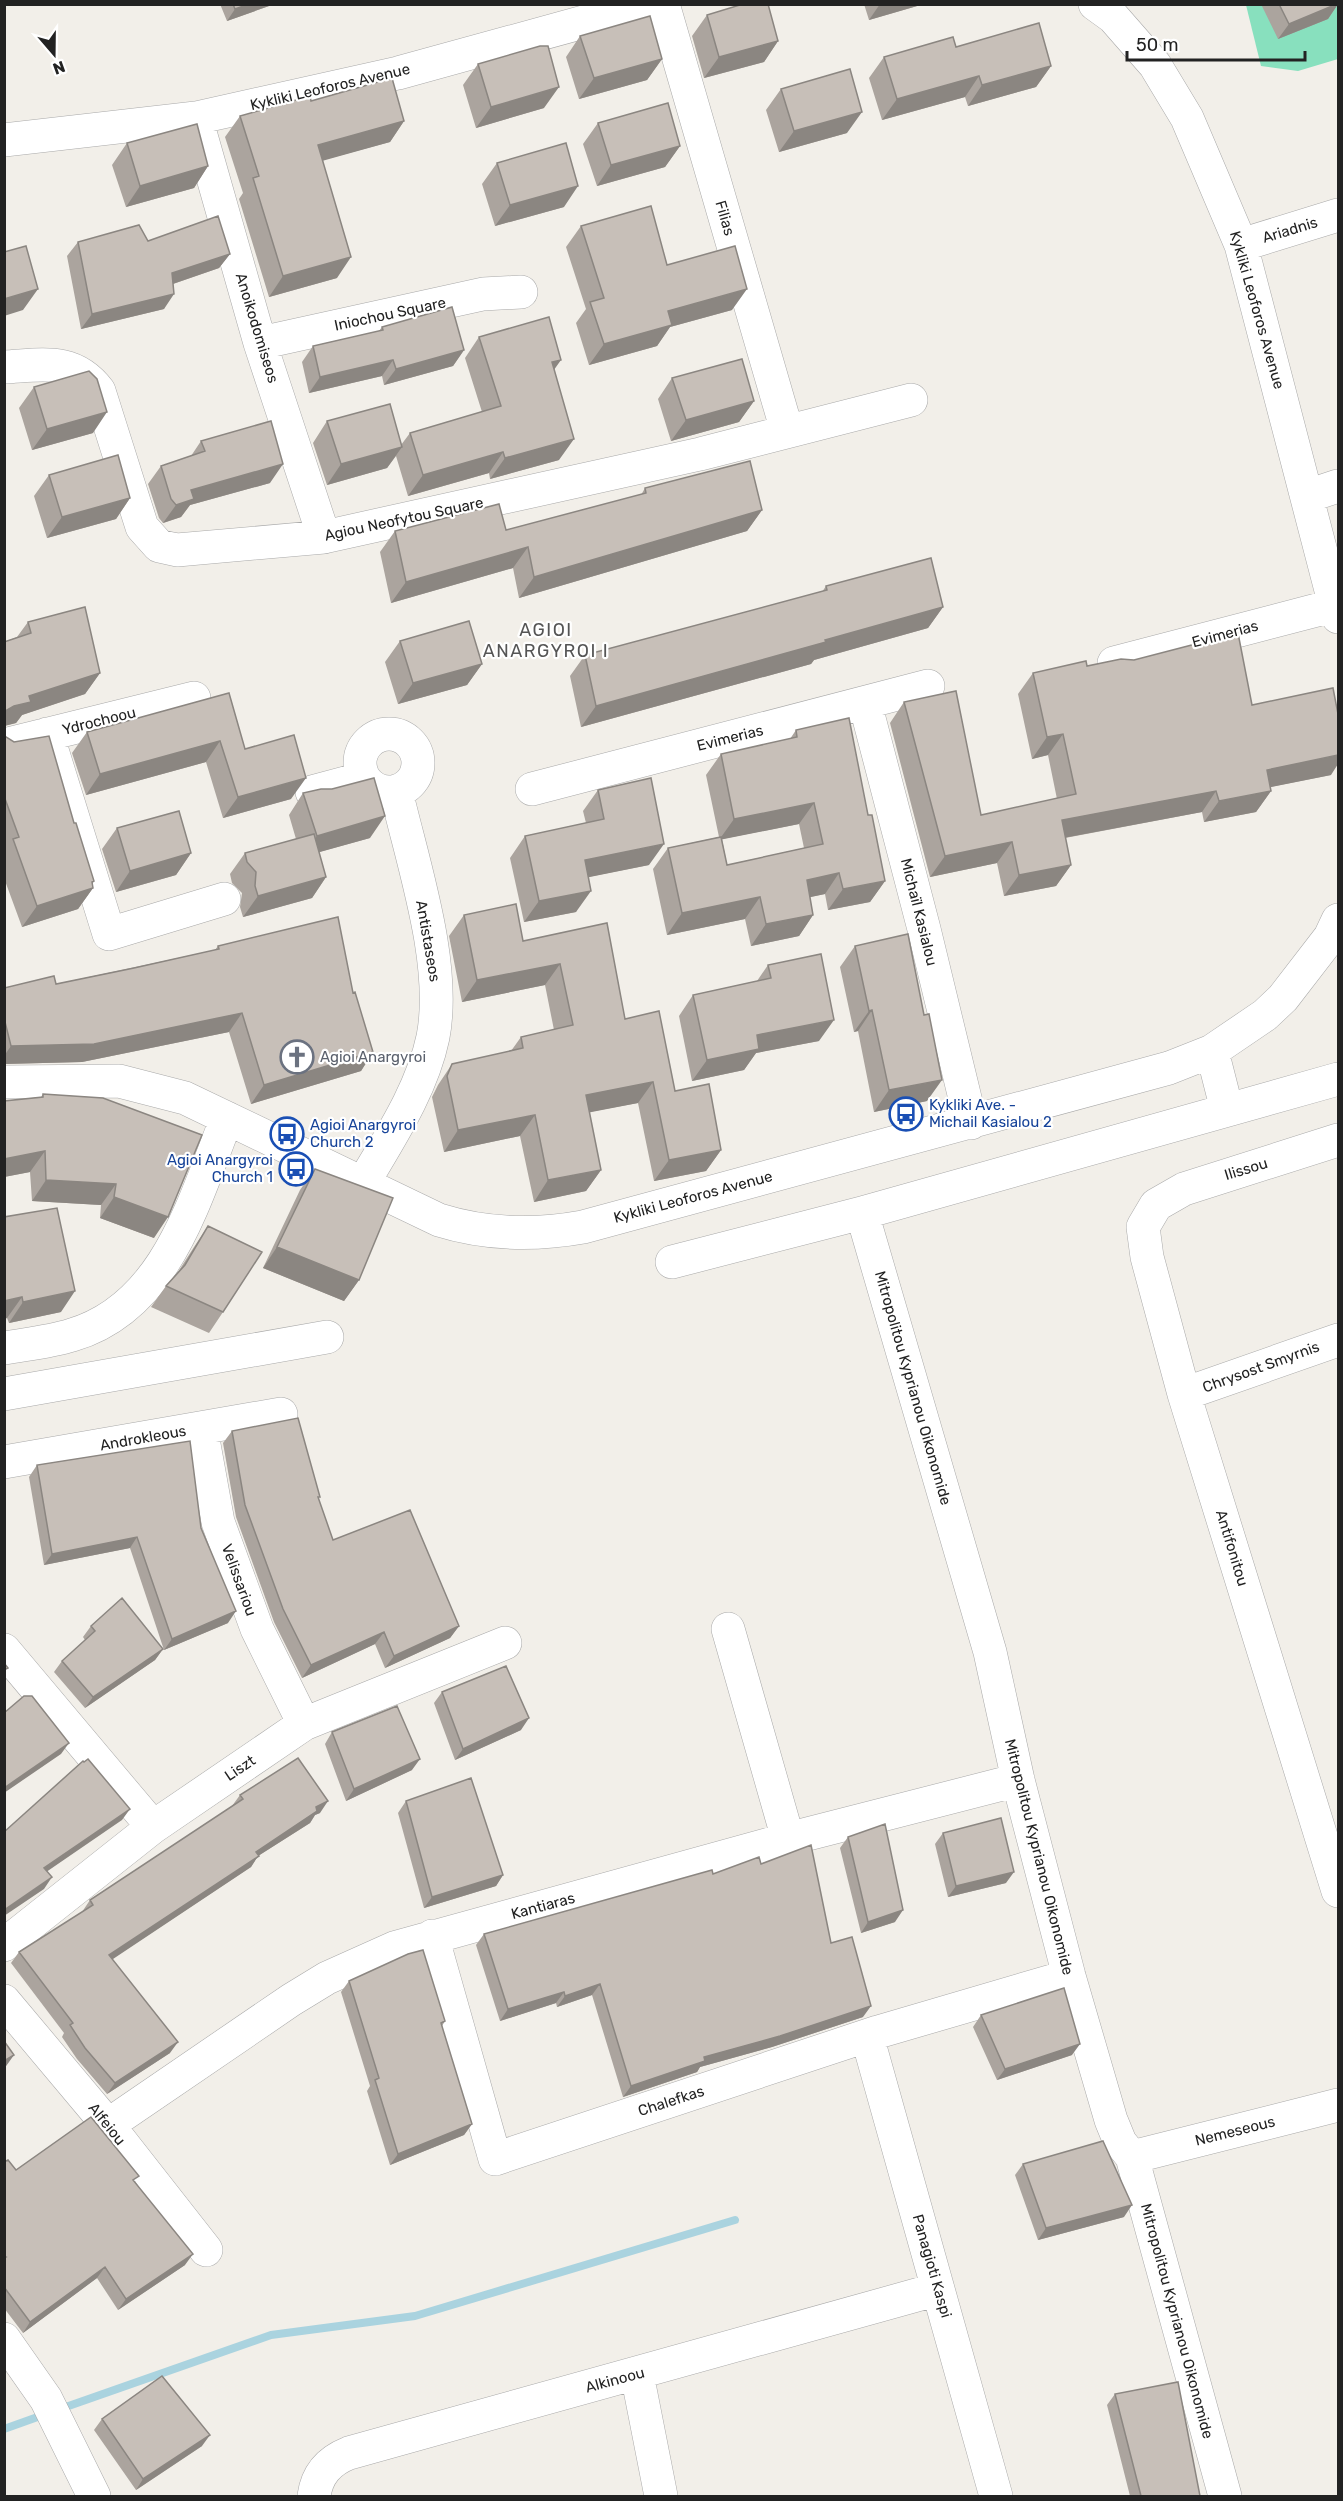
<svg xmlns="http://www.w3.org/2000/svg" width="1343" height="2501" viewBox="0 0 1343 2501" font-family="Rubik,sans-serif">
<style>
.pitch{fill:#88e0be}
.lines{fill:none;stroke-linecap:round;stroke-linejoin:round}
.stream{stroke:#aad3df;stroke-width:8}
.minor-casing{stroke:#a9a9a9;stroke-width:34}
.minor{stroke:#fff;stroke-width:33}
.wall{fill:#aba49e;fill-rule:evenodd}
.shaded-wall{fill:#8b8681}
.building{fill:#c7bfb8;stroke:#8b8681;stroke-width:1.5}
.labels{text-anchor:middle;stroke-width:4.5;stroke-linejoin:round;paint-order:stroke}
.street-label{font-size:15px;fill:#222;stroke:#fff}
.worship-label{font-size:15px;fill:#5b616d;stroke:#fff;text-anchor:start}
.transit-label{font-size:15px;fill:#164399;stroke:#fff;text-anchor:start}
.quarter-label{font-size:18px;letter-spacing:1.5px;fill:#555;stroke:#fff}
</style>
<rect width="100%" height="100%" fill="#f2efe9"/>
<path class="pitch" d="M1246 5H1338V59L1298 71 1261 66Z"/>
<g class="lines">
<path class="stream" d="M60 2409 271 2335 415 2316 735 2220
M4 2429 46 2414"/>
<g class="minor-casing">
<path id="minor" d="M663 4 787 431
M1095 4 1113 17 1155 65 1187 118 1241 245 1338 617
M196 118 260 343 324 537
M4 140 196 118 398 73 649 4
M1241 245 1338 215
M260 343 483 294 521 292
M4 367C43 365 73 357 99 391L142 527 159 546 177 550 324 537 700 454 911 400
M1308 496 1338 486
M1114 663 1336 605
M865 703 924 929 971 1123
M360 763a29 29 0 1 1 58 0a29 29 0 1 1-58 0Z
M47 734 109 934 224 899
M4 745 194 698
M532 789 928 686
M312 792 364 778
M1212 1051 1227 1110
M4 1082 119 1081 185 1098 439 1220C487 1235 533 1236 583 1227L1169 1068 1212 1051 1265 1015 1283 998 1330 937 1338 920
M1338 1140 1184 1189 1156 1205 1143 1227 1147 1257 1184 1394 1338 1891
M362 1185C389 1139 422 1090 433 1037 447 964 413 864 396 791
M862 1213 990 1652 1018 1780 1069 1976 1111 2120 1120 2142 1132 2157 1225 2496
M672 1262 862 1213 1338 1079
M4 1348C27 1344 50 1342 72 1335 167 1307 194 1200 227 1118
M4 1394 327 1337
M1184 1394 1338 1340
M201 1428 218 1522 257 1629 304 1724
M4 1462 281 1414
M728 1629 788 1839
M4 1650 153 1827
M432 1936 495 2159 878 2032 1069 1976
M4 1945 153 1827 304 1724 505 1643
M4 2001 108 2125 206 2250
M867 2036 996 2496
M108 2125 291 2000 327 1978 394 1948 788 1839 1018 1780
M1132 2157 1338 2105
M4 2339 46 2399 94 2496
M637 2374 661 2496
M314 2496C317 2474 329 2461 349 2453L938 2289"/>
</g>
<use href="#minor" class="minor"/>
</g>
<path class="wall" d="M220 4H270L269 6 227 21Z
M864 4H924L869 20Z
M1261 4H1338L1328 19 1278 39Z
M707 15 778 41 764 62 704 78 692 36Z
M580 36 662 59 647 80 579 99 566 57Z
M956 47 1051 66 1036 87 968 106 965 97 882 120 869 78 884 57Z
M478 64 544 108 476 128 463 85Z
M781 89 847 133 779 152 766 110Z
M311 101 404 121 390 142 323 160 337 278 269 297 239 199 243 193 225 137 240 116Z
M598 123 680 146 665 167 597 186 583 144Z
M127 143 208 166 194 188 126 207 112 165Z
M497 163 564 207 495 226 482 184Z
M581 226 732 310 670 327 657 346 589 365 576 323 586 309 566 247Z
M148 241 230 254 219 268 173 284 164 309 81 329 67 256 78 242Z
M382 327 464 350 453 366 384 385 382 376 309 393 302 362 313 346 379 331Z
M479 337 554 370 559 460 490 479 489 473 408 496 396 456 387 468 327 485 313 443 327 421 401 445 410 433 482 412 465 358Z
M672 378 754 401 739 422 671 441 658 399Z
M34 387 93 433 32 450 19 408Z
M201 441 270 483 190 505 181 517 163 523 159 518 148 484 161 466 191 456Z
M49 475 130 498 116 519 47 538 34 496Z
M645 488 762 510 747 531 519 598 513 568 391 603 380 552 395 531 506 530 641 495Z
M826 586 943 607 928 628 814 660 811 664 581 727 570 676 585 655 822 592Z
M28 622 100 673 85 694 22 715 16 723 4 726V642L17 637Z
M400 641 482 664 467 685 398 704 385 662Z
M1087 666 1252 705 1331 775 1270 787 1271 791 1256 812 1204 822 1202 812 1065 838 1071 865 1056 886 1004 896 997 863 930 877 890 723 904 702 981 815 1057 799 1048 755 1032 759 1018 694 1033 673Z
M229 693 245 749 291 799 223 818 206 762 86 795 72 753 87 732Z
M796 730 868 815 885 881 870 902 828 910 825 894 810 897 813 915 799 936 751 946 745 919 667 935 653 869 668 848 719 837 706 775 721 754 790 739ZM799 824 804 848 727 865 722 839Z
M4 735 74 823 94 881 92 884 93 888 78 909 22 927 4 878Z
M598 790 649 865 588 877 576 912 524 922 510 858 525 836 586 823 583 811Z
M303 793 370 838 319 852 326 877 312 898 243 917 240 907 242 893 232 883 230 874 245 853 296 839 289 815Z
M117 828 191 853 176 875 116 892 102 849Z
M464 915 523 941 607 923 625 1019 675 1091 721 1150 706 1171 654 1181 638 1103 589 1112 601 1170 586 1191 534 1202 520 1136 444 1152 432 1097 438 1085 452 1064 511 1051 521 1037 554 1030 545 985 462 1002 449 936Z
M218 946 353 993 373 1052 361 1071 251 1104 229 1032 82 1062 4 1064V988L56 984 215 950Z
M855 946 927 1101 874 1112 858 1031 854 1032 840 967Z
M768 965 819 1041 756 1053 744 1070 692 1081 679 1016 693 995 757 981Z
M43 1094 103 1098 154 1238 100 1218 101 1205 32 1201 30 1172 4 1177V1101L41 1097Z
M315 1169 359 1280 344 1301 263 1268 300 1190Z
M4 1217 61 1312 9 1323 7 1318 4 1319Z
M208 1226 223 1312 209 1333 151 1307 166 1286 178 1272 194 1247Z
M232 1431 318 1499 333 1540 459 1626 450 1638 385 1668 375 1644 302 1678 274 1622 236 1517 223 1443Z
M37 1465 201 1528 228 1623 164 1650 130 1548 44 1565 29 1477Z
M91 1626 163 1649 155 1660 85 1708 54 1672 62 1661 85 1640 83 1637Z
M442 1692 521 1730 455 1760 434 1703Z
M332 1732 412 1770 346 1801 325 1744Z
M240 1795 320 1813 315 1815 310 1823 258 1856 251 1867 112 1959 170 2053 107 2094 77 2059 62 2037 64 2033 11 1963 19 1952 82 1912 90 1900 232 1807V1806Z
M406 1801 503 1875 496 1886 424 1908 398 1813Z
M943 1833 1006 1883 948 1897 935 1844Z
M848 1837 895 1922 861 1933 840 1848Z
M761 1864 831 1943 863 2017 772 2047 700 2067 697 2072 623 2097 592 1995 557 2007 556 2003 500 2021 476 1945 484 1934 713 1874Z
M349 1981 445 2021 442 2026 472 2124 464 2135 390 2165 367 2091 370 2086 341 1992Z
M981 2015 1072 2055 997 2080 973 2027Z
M4 2162 16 2170 135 2181 185 2265 118 2310 97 2278 23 2333 4 2308Z
M1023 2164 1124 2217 1038 2240 1015 2175Z
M1115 2394 1200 2496H1130L1107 2405Z
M102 2419 202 2446 136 2490 94 2430Z"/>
<path class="shaded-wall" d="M249 4H270L269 6 227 21 235 9Z
M880 4H924L869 20Z
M1338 4 1328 19 1278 39 1289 24Z
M778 41 764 62 704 78 719 57Z
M662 59 647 80 579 99 594 78Z
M1051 66 1036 87 968 106 982 85Z
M979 76 965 97 882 120 897 99Z
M559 87 544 108 476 128 491 107Z
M862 112 847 133 779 152 794 131Z
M404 121 390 142 304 166 318 145Z
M680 146 665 167 597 186 611 165Z
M208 166 194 188 126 207 140 186Z
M578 186 564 207 495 226 510 205Z
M230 254 219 268 161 288 172 273Z
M351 257 337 278 269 297 283 276Z
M38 289 23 310 4 316V299Z
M747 289 732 310 670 327 657 346 589 365 604 344 668 311Z
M174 294 164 309 81 329 92 314Z
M464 350 453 366 384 385 396 369Z
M393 360 382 376 309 393 320 377Z
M561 360 546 381 552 362Z
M754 401 739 422 671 441 686 420Z
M107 412 93 433 32 450 47 429Z
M574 439 559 460 490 479 505 458Z
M402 447 387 468 327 485 341 464Z
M503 452 489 473 408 496 423 475Z
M283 464 270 483 190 505 181 517 163 523 176 505 191 490Z
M130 498 116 519 47 538 62 517Z
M762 510 747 531 519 598 534 577Z
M528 547 513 568 391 603 406 582Z
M943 607 928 628 814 660 811 664 581 727 596 706 825 640Z
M482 664 467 685 398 704 413 683Z
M100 673 85 694 22 715 16 723 4 726V712L5 711 29 696Z
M1063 734 1048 755 1032 759 1047 737Z
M220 741 206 762 86 795 100 774Z
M1338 755V764L1331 775 1252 791 1267 770Z
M306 778 291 799 223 818 238 797Z
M1216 791 1202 812 1047 841 1062 820Z
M1271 791 1256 812 1204 822 1219 801Z
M814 803 799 824 719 840 734 819Z
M385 816 370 838 302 857 317 836Z
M1012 842 997 863 930 877 945 856Z
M664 844 649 865 570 881 585 860Z
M191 853 176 875 116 892 130 871Z
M1071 865 1056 886 1004 896 1019 875Z
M839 873 825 894 792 901 807 880Z
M326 877 312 898 243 917 258 896Z
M94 881 88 889 93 888 78 909 22 927 37 906Z
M885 881 870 902 828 910 843 889Z
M591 891 576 912 524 922 539 901Z
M760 897 745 919 667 935 682 913Z
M813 915 799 936 751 946 766 924Z
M560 964 545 985 462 1002 477 980Z
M872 1010 858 1031 854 1032 869 1011Z
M242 1013 229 1032 82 1062 4 1064V1056L11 1046Z
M834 1020 819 1041 756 1053 744 1070 692 1081 707 1060 757 1035Z
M373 1052 361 1071 251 1104 264 1085Z
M942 1080 927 1101 874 1112 889 1090Z
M653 1082 638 1103 571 1116 586 1095Z
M535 1115 520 1136 444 1152 458 1130Z
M721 1150 706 1171 654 1181 669 1160Z
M45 1151 30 1172 4 1177V1159Z
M601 1170 586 1191 534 1202 548 1180Z
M46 1180 116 1184 101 1205 32 1201Z
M114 1197 168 1217 154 1238 100 1218Z
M277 1247 359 1280 344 1301 263 1268Z
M75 1291 61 1312 9 1323 23 1302Z
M22 1297 7 1318 4 1319V1301Z
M137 1537 130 1548 44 1565 52 1554Z
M236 1611 228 1623 164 1650 172 1639Z
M459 1626 450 1638 385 1668 394 1656Z
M384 1632 375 1644 302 1678 311 1665Z
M163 1649 155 1660 85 1708 93 1697Z
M529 1718 521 1730 455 1760 463 1749Z
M69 1743 61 1754 4 1793V1788Z
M420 1759 412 1770 346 1801 354 1789Z
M328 1801 320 1813 315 1815 310 1823 258 1856 251 1867 101 1967 109 1955 256 1852 316 1807Z
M130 1809 122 1820 36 1879 44 1868Z
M1014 1872 1006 1883 948 1897 956 1886Z
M503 1875 496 1886 424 1908 432 1897Z
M52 1877 44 1889 4 1916V1910Z
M903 1910 895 1922 861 1933 868 1922Z
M600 1984 592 1995 557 2007 565 1996Z
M564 1992 556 2003 500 2021 508 2009Z
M871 2006 863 2017 772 2047 700 2067 697 2072 623 2097 631 2086 704 2057Z
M178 2042 170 2053 107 2094 115 2083Z
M1080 2044 1072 2055 997 2080 1005 2069Z
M14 2055 4 2069V2061Z
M472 2124 464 2135 390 2165 398 2154Z
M1132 2205 1124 2217 1038 2240 1046 2228Z
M193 2254 185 2265 118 2310 126 2299Z
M105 2267 97 2278 23 2333 30 2322Z
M210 2435 202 2446 136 2490 143 2479Z"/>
<path class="building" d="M233 4H249L235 9Z
M743 4H768L778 41 719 57 707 15Z
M1279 4H1337L1289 24Z
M650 16 662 59 594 78 580 36Z
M1039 23 1051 66 982 85 979 76 897 99 884 57 953 37 956 47Z
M540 46H548L559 87 491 107 478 64Z
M850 69 862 112 794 131 781 89Z
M392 78 404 121 318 145 351 257 283 276 253 178 259 176 240 116 310 96 311 101Z
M668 103 680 146 611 165 598 123Z
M197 124 208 166 140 186 127 143Z
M566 143 578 186 510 205 497 163Z
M651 206 667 265 735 246 747 289 668 311 672 325 604 344 590 302 604 298 581 226Z
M218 216 230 254 172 273 174 294 92 314 78 242 139 225 148 241Z
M26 246 38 289 4 299V252Z
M452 307 464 350 396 369 393 360 320 377 313 346 383 330 382 327Z
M549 317 561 360 552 362 574 439 505 458 503 452 423 475 410 433 501 406 479 337Z
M742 359 754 401 686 420 672 378Z
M89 371 97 379 107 412 47 429 34 387Z
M390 404 402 447 341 464 327 421Z
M271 421 283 464 191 490 194 499 176 505 171 499 161 466 205 451 201 441Z
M118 455 130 498 62 517 49 475Z
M750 461 762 510 534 577 528 547 406 582 395 531 499 504 506 530 646 493 645 488Z
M931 558 943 607 825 640 826 642 596 706 585 655 827 590 826 586Z
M85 607 100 673 29 696 31 702 14 706 5 711 4 712V642L31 633 28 622Z
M469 621 482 664 413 683 400 641Z
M1238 633 1252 705 1333 688 1338 714V755L1267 770 1271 791 1219 801 1216 791 1062 820 1071 865 1019 875 1012 842 945 856 904 702 956 691 981 815 1076 794 1063 734 1047 737 1033 673 1086 661 1087 666 1121 659 1134 660Z
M229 693 245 749 294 735 306 778 238 797 220 741 100 774 87 732Z
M849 718 868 815H872L885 881 843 889 839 873 807 880 813 915 766 924 760 897 682 913 668 848 721 837 727 865 823 844 814 803 734 819 721 754 797 737 796 730Z
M4 735 6 737 14 742 49 736 74 823H76L94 881 92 882 93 888 37 906 13 839 19 837 4 796Z
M374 778 385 816 317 836 303 793 321 789H332Z
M651 778 664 844 585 860 591 891 539 901 525 836 604 819 598 790Z
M179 811 191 853 130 871 117 828Z
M314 834 326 877 258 896 255 886 256 872 247 862 245 853Z
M516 904 523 941 607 923 625 1019 659 1011 675 1091 709 1084 721 1150 669 1160 653 1082 586 1095 601 1170 548 1180 535 1115 458 1130 447 1076 452 1064 523 1048 521 1037 573 1025 560 964 477 980 464 915Z
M338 917 353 993 355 992 373 1052 264 1085 242 1013 94 1044 11 1046 4 1018V988L54 976 56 984 134 968 219 949 218 946Z
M908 934 924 1015 929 1014 942 1080 889 1090 872 1010 869 1011 855 946Z
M821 954 834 1020 757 1035 759 1049 707 1060 693 995 771 978 768 965Z
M43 1094 103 1098 202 1135 168 1217 114 1197 116 1184 46 1180 45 1151 4 1159V1101L43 1097Z
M315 1169 393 1198 359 1280 277 1247Z
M57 1208 75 1291 23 1302 22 1297 4 1301V1217Z
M208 1226 262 1252 223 1312 166 1286 185 1265Z
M298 1418 320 1497H318L333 1540 410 1510 459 1626 394 1656 384 1632 311 1665 283 1609 245 1505 232 1431Z
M190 1441 201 1528 236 1611 172 1639 137 1537 52 1554 37 1465Z
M122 1598 163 1649 93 1697 62 1661 95 1631 91 1626Z
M4 1663 8 1668 4 1670Z
M506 1666 529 1718 463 1749 442 1692Z
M24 1696H32L69 1743 4 1788V1713Z
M397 1706 420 1759 354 1789 332 1732Z
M298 1758 328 1801 316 1807 317 1811 256 1852 259 1856 109 1955 178 2042 115 2083 85 2048 70 2025 73 2023 19 1952 93 1905 90 1900 243 1799 240 1795Z
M88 1759 130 1809 44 1868 52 1877 4 1910V1832L83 1761 84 1762Z
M471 1778 503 1875 432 1897 406 1801Z
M1001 1818 1014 1872 956 1886 943 1833Z
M885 1824 903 1910 868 1922 848 1837Z
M811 1845 831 1943 852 1937 871 2006 780 2036 704 2057 705 2061 631 2086 600 1984 565 1996 564 1992 508 2009 484 1934 712 1870 713 1874 759 1857 761 1864Z
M423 1950 445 2021 441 2023 472 2124 398 2154 375 2080 379 2078 349 1981 408 1954Z
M1064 1988 1080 2044 1005 2069 981 2015Z
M4 2041 14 2055 4 2061Z
M91 2117 139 2176 133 2180 193 2254 126 2299 105 2267 30 2322 4 2287V2258L6 2257 4 2256V2162L8 2160 16 2170Z
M1103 2141 1132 2205 1046 2228 1023 2164Z
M162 2376 210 2435 143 2479 102 2419Z
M1178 2382 1200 2496H1141L1115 2394Z"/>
<defs>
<g id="church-ring" transform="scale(1.725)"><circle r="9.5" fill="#fff" stroke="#6b7280" stroke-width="1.5"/><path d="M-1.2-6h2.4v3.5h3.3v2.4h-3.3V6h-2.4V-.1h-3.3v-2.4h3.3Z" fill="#6b7280"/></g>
<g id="bus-ring" transform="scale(1.725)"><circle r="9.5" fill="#fff" stroke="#1a4fb4" stroke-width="1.5"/><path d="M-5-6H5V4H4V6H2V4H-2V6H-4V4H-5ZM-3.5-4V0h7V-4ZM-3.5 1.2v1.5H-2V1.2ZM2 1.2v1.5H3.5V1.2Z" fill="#1a4fb4"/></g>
</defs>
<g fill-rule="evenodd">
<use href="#church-ring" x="297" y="1057"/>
<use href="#bus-ring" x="906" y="1114"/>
<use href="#bus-ring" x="287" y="1134"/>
<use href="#bus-ring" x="296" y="1169"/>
</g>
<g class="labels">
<g class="street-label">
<text transform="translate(330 87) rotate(-13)" y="5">Kykliki Leoforos Avenue</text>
<text transform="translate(725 218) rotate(74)" y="5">Filias</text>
<text transform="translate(1290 230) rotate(-17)" y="5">Ariadnis</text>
<text transform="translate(1257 310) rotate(74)" y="5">Kykliki Leoforos Avenue</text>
<text transform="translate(390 314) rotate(-12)" y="5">Iniochou Square</text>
<text transform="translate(257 328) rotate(73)" y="5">Anoikodomiseos</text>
<text transform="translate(404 519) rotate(-12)" y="5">Agiou Neofytou Square</text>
<text transform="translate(1225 634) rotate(-15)" y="5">Evimerias</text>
<text transform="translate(99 721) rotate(-14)" y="5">Ydrochoou</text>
<text transform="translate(730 738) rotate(-14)" y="5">Evimerias</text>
<text transform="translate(919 912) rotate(76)" y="5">Michaïl Kasialou</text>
<text transform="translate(428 941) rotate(80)" y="5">Antistaseos</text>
<text transform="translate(1246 1169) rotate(-17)" y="5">Ilissou</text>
<text transform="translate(693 1197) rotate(-15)" y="5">Kykliki Leoforos Avenue</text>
<text transform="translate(1261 1367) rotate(-20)" y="5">Chrysost Smyrnis</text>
<text transform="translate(913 1388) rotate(74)" y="5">Mitropolitou Kyprianou Oikonomide</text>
<text transform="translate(143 1438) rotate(-10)" y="5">Androkleous</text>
<text transform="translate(1232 1548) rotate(73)" y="5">Antifonitou</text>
<text transform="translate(239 1580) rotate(70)" y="5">Velissariou</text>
<text transform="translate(240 1768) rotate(-34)" y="5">Liszt</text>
<text transform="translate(1039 1857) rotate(76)" y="5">Mitropolitou Kyprianou Oikonomide</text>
<text transform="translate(543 1906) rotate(-15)" y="5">Kantiaras</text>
<text transform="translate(671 2101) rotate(-18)" y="5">Chalefkas</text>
<text transform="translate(107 2124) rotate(51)" y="5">Alfeiou</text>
<text transform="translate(1235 2131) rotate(-14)" y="5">Nemeseous</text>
<text transform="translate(932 2266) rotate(74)" y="5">Panagioti Kaspi</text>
<text transform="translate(1177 2321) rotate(75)" y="5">Mitropolitou Kyprianou Oikonomide</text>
<text transform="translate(615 2380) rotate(-15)" y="5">Alkinoou</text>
</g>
<g class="worship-label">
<text x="320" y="1062">Agioi Anargyroi</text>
</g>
<g class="transit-label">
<text x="929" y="1110">Kykliki Ave. -<tspan x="929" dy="17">Michail Kasialou 2</tspan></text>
<text x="310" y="1130">Agioi Anargyroi<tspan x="310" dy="17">Church 2</tspan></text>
<text x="273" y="1165" text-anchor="end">Agioi Anargyroi<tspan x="273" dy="17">Church 1</tspan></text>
</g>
<g class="quarter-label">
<text x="546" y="636">AGIOI<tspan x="546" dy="21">ANARGYROI I</tspan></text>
</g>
</g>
<rect width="1343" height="2501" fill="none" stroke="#222222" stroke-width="12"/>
<g transform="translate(54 54) rotate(160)" stroke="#ffffff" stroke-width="4.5" paint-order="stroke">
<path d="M0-4.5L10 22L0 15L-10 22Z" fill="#222222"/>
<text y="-9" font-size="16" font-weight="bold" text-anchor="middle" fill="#222222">N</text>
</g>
<path d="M1127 51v9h178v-9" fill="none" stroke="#222222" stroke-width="3"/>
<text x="1136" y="51" font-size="18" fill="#222222" stroke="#ffffff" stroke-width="4.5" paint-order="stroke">50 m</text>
</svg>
